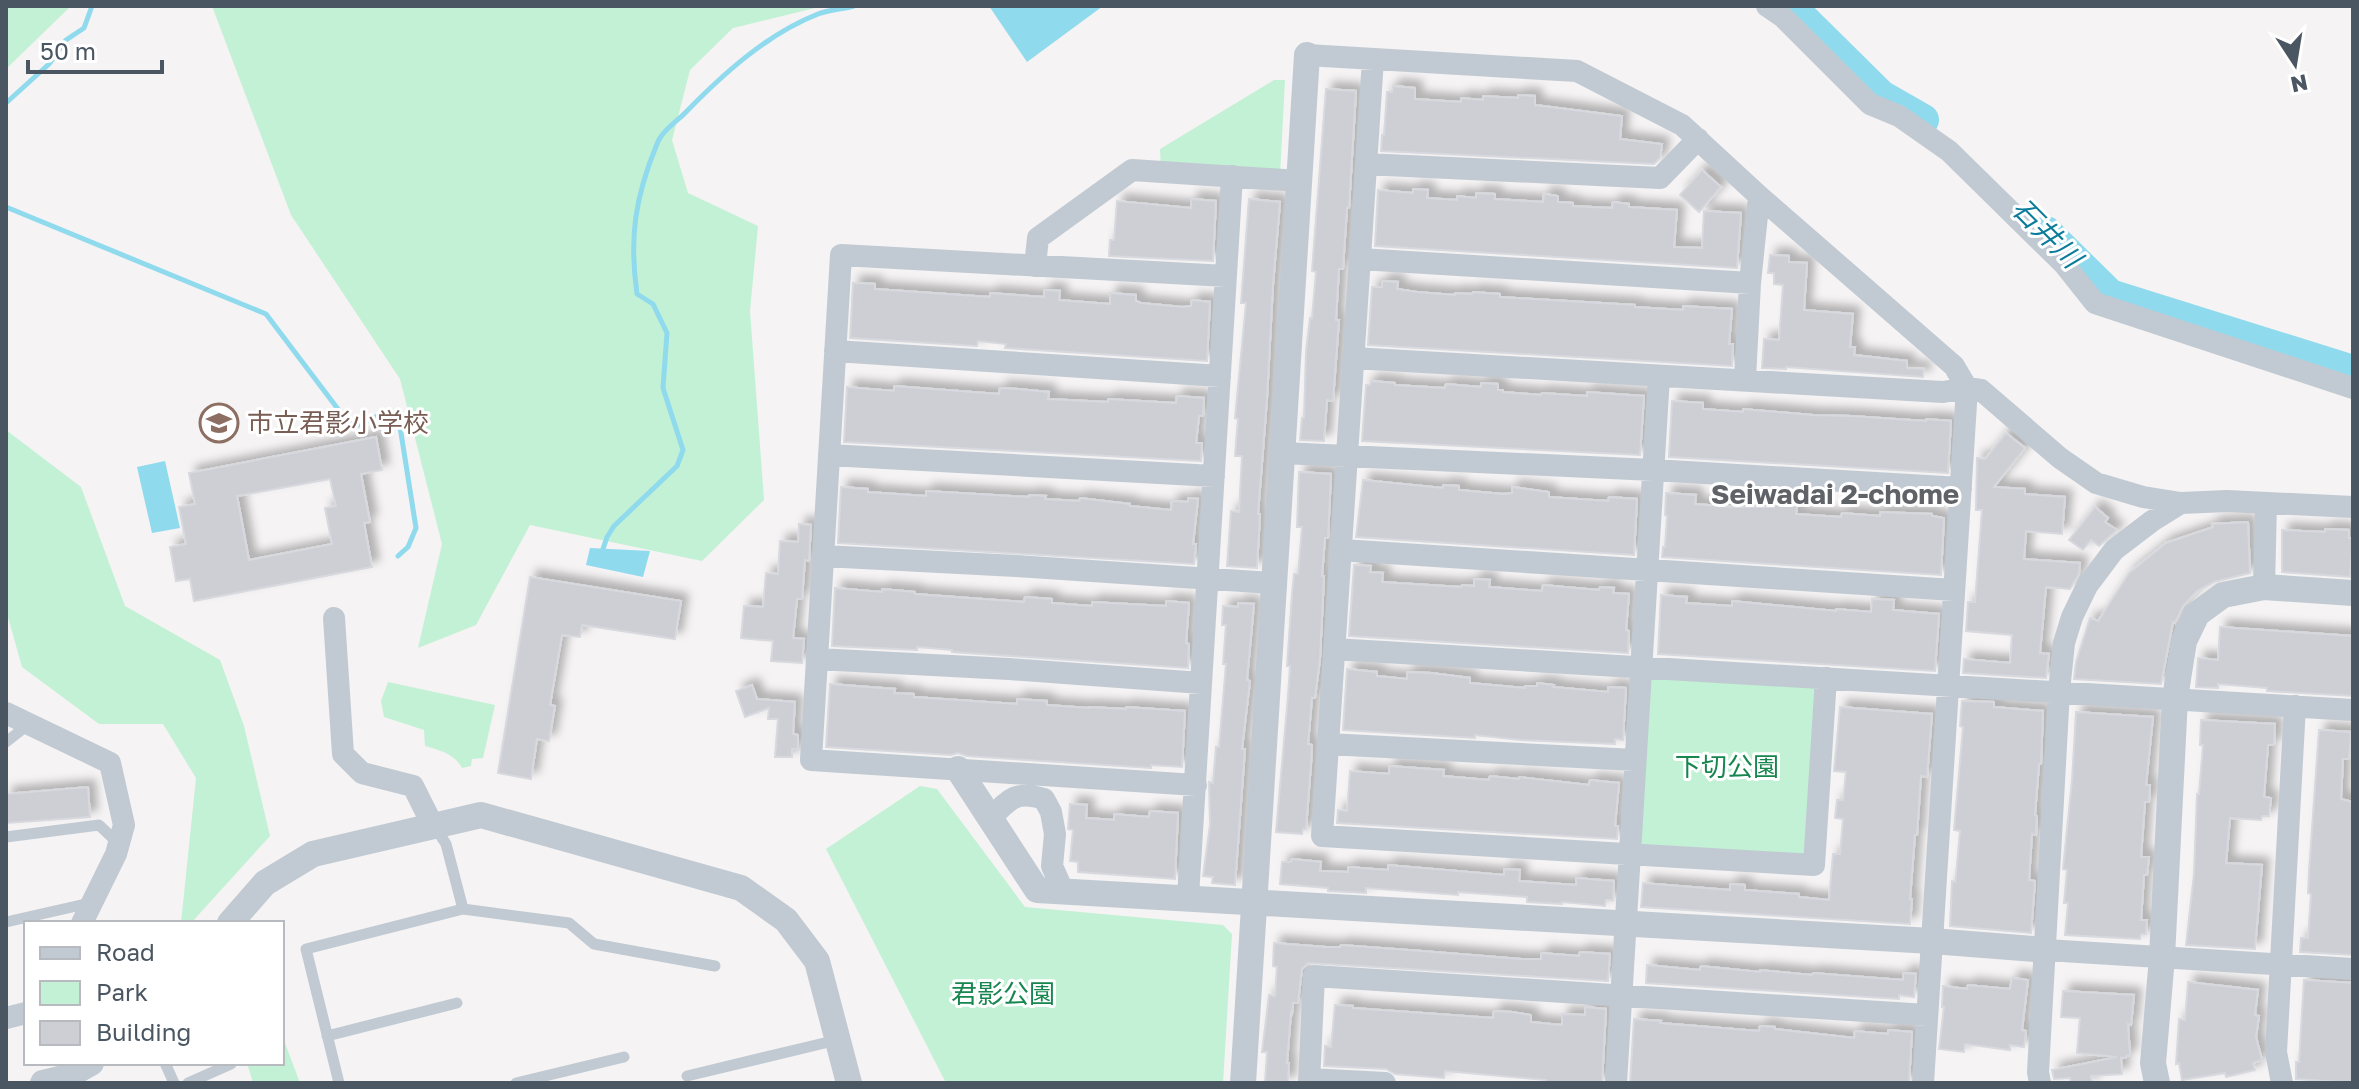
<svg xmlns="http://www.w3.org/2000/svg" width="2359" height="1089" viewBox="0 0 2359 1089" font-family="'Golos Text','Noto Sans JP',sans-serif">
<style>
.green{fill:#c3f1d5}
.water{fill:#90daee}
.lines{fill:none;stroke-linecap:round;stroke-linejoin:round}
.stream{stroke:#90daee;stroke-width:5}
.river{stroke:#90daee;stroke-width:32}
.building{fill:#cdcfd5;stroke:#d7d9de;stroke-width:2;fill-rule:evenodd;filter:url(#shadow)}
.service{stroke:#c1cad2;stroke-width:11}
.minor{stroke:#c1cad2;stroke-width:22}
.tertiary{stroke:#c1cad2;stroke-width:26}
.labels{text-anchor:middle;stroke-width:6;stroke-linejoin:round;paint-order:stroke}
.education-label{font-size:26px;fill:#785e54;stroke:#fff;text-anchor:start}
.park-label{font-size:26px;fill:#17864f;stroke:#fff}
.water-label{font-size:28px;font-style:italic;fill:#0c7c9b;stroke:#fff}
.neighbourhood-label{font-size:28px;font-weight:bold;fill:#5f6368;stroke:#fff}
</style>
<defs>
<filter id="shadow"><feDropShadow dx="7" dy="-7" stdDeviation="4" flood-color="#0004"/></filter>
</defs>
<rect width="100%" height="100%" fill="#f5f3f3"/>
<path class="green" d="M6 6H71L6 69Z
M212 6H823L733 28 690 70 672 140 688 193 758 226 750 311 764 500 702 561 530 525 476 625 418 648 442 544 400 379 291 215Z
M1274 80H1285L1280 175 1161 169 1160 149Z
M6 430 81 487 125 606 220 660 244 726 270 836 191 923H181L196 778 163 724H99L22 667 6 610Z
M1655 675 1811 684 1819 693 1808 849 1798 858 1644 850 1635 841 1646 682Z
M388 682 495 705 483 758 472 759 471 766 462 768C455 754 439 750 425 746L424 730 384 717 381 701Z
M920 786 937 789 1025 907 1223 925 1232 934 1223 1083H946L826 849Z
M282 1035 300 1083H253L247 1063H282Z"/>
<path class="water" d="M989 6H1103L1027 62Z
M165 461 180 528 152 533 137 467Z
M590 548 650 551 643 577 586 565Z"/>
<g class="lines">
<path class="stream" d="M6 103 49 64 66 40 84 28 92 6
M6 207 266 314 347 421 358 425 384 413 395 415 398 419 401 433 416 528 408 547 398 556
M603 549 607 537 614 526 677 466 683 450 663 388 667 333 653 304 637 294C629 238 635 197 657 144 661 132 676 122 685 113 723 74 767 34 818 14 829 10 843 9 854 6"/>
<path class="river" d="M1790 6 1881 96 1923 120
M2046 232 2110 295 2353 371"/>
</g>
<path class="building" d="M1393 86 1415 88V99L1461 102V98L1483 100V96L1518 98V95L1535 96V105L1622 116 1620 139 1662 144 1660 158 1654 164 1381 151 1382 135H1384L1387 92H1392Z
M1326 89 1356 91 1349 208H1347L1343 269H1339L1336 320H1339L1333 401 1327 400 1324 441 1300 440 1302 418H1304L1306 351 1310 318H1312L1316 272 1312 271Z
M1702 170 1721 187 1699 212 1680 195Z
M1413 189 1428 190 1427 198 1457 200V196L1476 198V193L1495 194V199L1543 202 1544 194 1558 196V202L1573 203V206L1612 208 1613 202 1629 204V207L1677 210 1674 247 1702 248 1704 211 1741 213 1737 268 1375 246 1378 190 1413 193Z
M1191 199 1216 201 1213 261 1109 256 1110 240H1114L1117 201 1191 208Z
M1249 199 1280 202 1273 285 1267 399 1258 514H1260L1257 568 1227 566 1231 511 1239 512 1242 456H1235L1238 419 1235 418 1246 303H1241Z
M1770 255 1789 256V262L1807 263 1804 310 1853 314 1850 347H1855L1854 355 1907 361V368L1924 369 1923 377 1786 367V369L1762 368 1764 339 1779 340 1783 285 1774 284V273H1768Z
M1382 281 1398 282 1397 289 1417 292 1455 295V293L1472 294 1473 292 1500 294V297L1635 305V307L1683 310V306L1732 309 1729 344H1733L1732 366 1368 345 1372 287H1382Z
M853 283 875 284V289L990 297V293L1044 297V290L1060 291 1059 300 1110 304V293L1136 295V301L1141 303 1183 307 1191 306 1192 300 1210 302 1207 361 1005 348 1006 344 978 341 977 346 850 338Z
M1371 381 1395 383V385L1445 388 1446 384 1481 387V383L1498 384V390H1503V392L1541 395 1542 393 1587 396V392L1644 396 1640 455 1362 441 1366 385H1370Z
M894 386 999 394 1000 388 1018 389 1049 392 1048 399 1108 402V399L1176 403 1177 396 1204 398 1203 416H1199L1196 443H1202L1201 461 844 442 847 387 894 391Z
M1672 401 1703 403V409L1743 412V409L1813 415 1851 416 1926 421V419L1951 421 1948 473 1669 457Z
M2006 433 2025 448 1994 487 2025 489V494L2065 497 2062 534 2026 531 2024 559 2080 563 2079 574 2070 589 2046 587 2040 653 2049 654 2046 678 1963 673 1964 659 2010 663 2012 635 1966 631 1968 602H1975L1982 510H1976L1977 458 1985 459Z
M376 437 382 470 361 474 370 522 364 523 372 567 194 601 190 579 176 581 170 547 186 544 179 507 195 504 189 473ZM330 479 336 506 325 508 332 544 249 560 237 496Z
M1299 472 1331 474 1328 538H1325L1322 576H1324L1320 659 1315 698H1312L1308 744 1312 745 1311 764 1306 829H1303L1302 834 1276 832 1288 696 1290 666H1287L1292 594 1294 574H1298L1302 527H1297Z
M1363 480 1443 488V485L1459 486V490L1503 494 1512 493V487L1549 492V497L1608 501 1609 497 1637 499 1634 555 1356 537Z
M841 487 868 489V492L926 496V491L1029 497V495L1046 496 1045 499 1079 501 1080 498 1130 504V506L1171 510 1172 501 1188 502V498L1198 499 1193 544H1196L1194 564 838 543Z
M1666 493 1696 495 1695 504 1735 507H1774V504L1797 506 1796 514 1841 517 1842 513 1880 516V512L1932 514V516L1944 518 1941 575 1662 557 1663 547H1665L1667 516 1665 515Z
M2095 507 2108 518 2105 522 2117 530 2099 546 2091 540 2083 550 2069 540Z
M2248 522 2250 573 2214 582 2197 591 2183 606 2175 623 2173 622 2161 684 2074 679 2076 662 2090 618 2098 621 2129 573 2166 543 2213 527 2212 524Z
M799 524 811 525 809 561 805 560 802 599H797L793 638 804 639 802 663 771 661 773 641 741 638 744 606 763 607 766 573 778 574 780 541 798 542Z
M2325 529 2349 530V538H2353L2350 577 2282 572V530L2325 532Z
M1354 565 1371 566 1370 572 1383 573 1382 582 1461 587 1462 585 1474 586V579L1490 580 1489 587 1542 591 1543 585 1599 590 1600 587 1614 588 1613 593 1629 594 1626 630 1629 631 1628 653 1349 636Z
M530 577 681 601 675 639 582 625 580 637 562 635 550 705 555 706 549 741 537 739 531 779 498 773Z
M835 588 882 592V589L915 592V594L1024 602 1025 597 1052 599V603L1092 606V602L1166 606V601L1189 603 1186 643 1189 644 1188 668 952 652V650L917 647V650L832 646Z
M1661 595 1687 597 1686 603 1732 606V601L1836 611V609L1871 612 1872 599 1894 600 1893 610 1939 614 1935 671 1658 654Z
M1238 603 1254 604 1247 680 1250 681 1242 749H1245L1235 885 1212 883 1213 877 1203 876 1210 825 1209 782 1213 783 1216 747H1219L1226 664H1223L1226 625H1222L1223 606 1238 607Z
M2220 627 2353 636V696L2267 691V688L2218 684V688L2196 687 2198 658 2218 660Z
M1347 669 1377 672V676L1407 679V672L1431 673 1470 678V683L1525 688V686H1537V683L1554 685 1553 687 1608 692V687L1626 688 1623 740 1615 739V744L1521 740 1475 735V738L1343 730Z
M830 684 895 689 894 693 914 694V697L1017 704V699L1047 701V705L1089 708V707L1126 709V707L1185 711 1182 767 1151 765V768L967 756 958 753 951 755 826 747Z
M752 685 757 699 795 702 793 734 798 735V749H792V757H775L778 719H768L769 708 745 717 736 691Z
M1962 701 1994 702V707L2043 711 2041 764H2039L2035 815 2037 816 2036 835 2032 834 2029 880 2035 881 2031 933 1950 926 1952 881 1955 882 1956 875 1960 831 1954 830 1963 727 1960 726Z
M1840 707 1932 714 1927 777 1921 776 1917 835H1915L1910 899H1912L1910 924 1641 907 1643 883 1730 890V884L1745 885V890L1799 894V897L1829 900 1833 854H1840L1843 819 1835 818 1837 800H1843L1846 772 1834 771Z
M2076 712 2153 717 2146 785H2150L2149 802H2145L2141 857H2149L2147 875H2144L2141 920H2147L2146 934H2141L2140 939 2065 935 2068 903H2064L2067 870 2063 869 2072 780Z
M2201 720 2275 724 2274 745H2268L2264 797 2271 798 2269 816H2262L2261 820 2230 818 2226 863 2262 865 2255 949 2186 945 2194 874 2197 794H2199L2203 745H2200Z
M2319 730 2351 732 2349 759H2343L2341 799 2353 802V955L2300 952 2301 938H2308L2311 894 2308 893 2309 871Z
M1389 766 1444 770 1443 776 1489 780 1490 776 1519 779V777L1589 785 1590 780 1619 783 1615 826H1618L1617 839 1337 823 1338 810 1347 811 1350 771 1389 774Z
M88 787 90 817 6 823V794Z
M1070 804 1087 805 1086 818 1114 820V814L1149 817 1150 811 1178 813 1175 879 1078 872V862L1070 861 1073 830 1068 829Z
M1292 859 1321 862 1320 871 1348 872V867L1388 870V865L1504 875V869L1520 870 1519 881 1576 885V878L1614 881 1613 900H1606L1605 906 1562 902V904L1527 902V897L1458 892V895L1366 888V893L1328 891V888L1280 884 1282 862H1291Z
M1274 943 1326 947H1340L1341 945 1422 951 1521 959H1541V953L1579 956 1580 952 1610 954 1608 981 1308 963 1302 969 1298 1003H1293L1292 1014 1291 1013 1287 1063H1289L1288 1083H1265L1267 1052H1262L1269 995 1275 996 1277 967 1273 966Z
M1647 965 1700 970 1701 966 1760 972V970L1812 975 1813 973 1903 980V973L1916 974 1914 997 1899 995V999L1646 983Z
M2012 978 2028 980 2022 1030 2026 1031 2024 1047 2010 1045V1050L1965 1044 1964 1052 1939 1049 1944 1007H1942L1943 986 1967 989 1968 985 2010 989Z
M2304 980 2353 983V1083L2296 1079V1062H2299Z
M2188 982 2258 990 2255 1015 2259 1016 2256 1037 2262 1060 2253 1063 2255 1070 2226 1077 2225 1073 2182 1080 2179 1063 2176 1064 2179 1019 2185 1020Z
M2063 991 2134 995 2131 1025 2128 1024 2130 1055 2126 1056V1058H2121L2122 1074 2091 1076 2092 1083H2071L2070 1078 2054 1079 2052 1070 2117 1057 2077 1053 2080 1018 2061 1017Z
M1335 1005 1353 1006V1008L1493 1018 1494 1011 1512 1012 1531 1015V1022L1562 1025V1014L1585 1015V1007L1606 1009 1602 1083H1546V1080L1445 1071 1444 1078 1395 1074 1386 1069 1324 1066 1325 1046 1331 1047Z
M1634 1019 1661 1021 1660 1023 1759 1031 1760 1026 1775 1027V1029L1854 1038 1855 1031 1888 1034V1030L1912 1032 1909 1083H1630Z"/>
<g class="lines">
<path class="service" d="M6 742 29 724
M435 827 446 844 463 909
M6 837 99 825 119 844
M6 922 90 903
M327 1036 457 1003
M165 1063 174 1083
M687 1076 837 1040
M188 1083 231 1064
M339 1083 306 949 463 909 569 923 594 944 715 966
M516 1083 624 1057"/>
<path class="minor" d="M1767 6 1783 17 1870 104 1899 116 1949 151 2064 264 2095 303 2353 388
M1307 55 1577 71 1682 125 1759 196 1954 366 1967 388 1923 1083
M1373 59 1322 836 1814 865 1826 678
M1366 164 1660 178 1698 139
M1360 259 1750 283
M1035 266 1038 238 1132 170 1299 181
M835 351 1220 376
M1353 358 1943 392 1967 388 1981 390 2060 458 2096 483 2143 497 2181 503
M1745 379 1750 283 1759 196
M1282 453 1653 470 1961 488
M829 455 1214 476
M1342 550 1954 590
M824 556 1016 566 1273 583
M2264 587 2266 503
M334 618 343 754 362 773 413 786 433 826
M1334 649 2353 710
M817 659 1009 669 1201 683
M6 713 110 763 124 825 116 854 82 923
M1328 744 1635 760
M1196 785 811 760 841 255 1226 276
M990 819C1009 799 1016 790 1044 799L1051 812 1055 834 1052 866 1063 891
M1188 897 1232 176
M2046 950 2353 969
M6 1018 26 1013
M1309 1079 1385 1083
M1309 1083 1314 976 1927 1015
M1616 1083 1659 376
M2040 1083 2038 1072 2059 691 2064 643 2072 617 2087 586 2114 550 2152 521 2181 503 2227 501 2353 507
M2282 1083 2276 1052 2295 706"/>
<path class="tertiary" d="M958 769 1037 890 1932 941 2046 950
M230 923 265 883 313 854 481 815 741 888 786 920 817 961 849 1083
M43 1083 64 1078 91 1063
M1243 1083 1307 55
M2157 1083 2153 1063 2162 957 2175 698 2184 641 2197 614 2223 595 2264 587 2353 593"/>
</g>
<defs>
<g id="school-ring" transform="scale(2)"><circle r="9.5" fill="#fff" stroke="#8d6e63" stroke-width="1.5"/><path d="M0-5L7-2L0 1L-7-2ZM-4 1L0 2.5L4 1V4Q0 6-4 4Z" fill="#8d6e63"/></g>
</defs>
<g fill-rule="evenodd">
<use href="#school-ring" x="219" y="423"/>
</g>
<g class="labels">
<g class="education-label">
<text x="247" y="432">市立君影小学校</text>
</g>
<g class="park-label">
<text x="1727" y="776">下切公園</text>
<text x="1003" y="1003">君影公園</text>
</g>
<g class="water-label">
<text transform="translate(2047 233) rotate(45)" y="10">石井川</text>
</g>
<g class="neighbourhood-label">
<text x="1835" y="504">Seiwadai 2-chome</text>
</g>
</g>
<rect width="2359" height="1089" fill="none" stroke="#4a5661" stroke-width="16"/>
<rect x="24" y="921" width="260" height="144" fill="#ffffff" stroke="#b7bbc0" stroke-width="2"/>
<rect x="40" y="947" width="40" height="12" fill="#c1cad2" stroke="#b7bbc0" stroke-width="2"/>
<text x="96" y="961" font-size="24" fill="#4a5661">Road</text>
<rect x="40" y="981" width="40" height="24" fill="#c3f1d5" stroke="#b7bbc0" stroke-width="2"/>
<text x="96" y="1001" font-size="24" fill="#4a5661">Park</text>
<rect x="40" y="1021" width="40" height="24" fill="#cdcfd5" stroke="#b7bbc0" stroke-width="2"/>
<text x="96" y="1041" font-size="24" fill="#4a5661">Building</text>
<g transform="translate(2295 64) rotate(168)" stroke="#ffffff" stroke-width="6" paint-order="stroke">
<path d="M0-6L14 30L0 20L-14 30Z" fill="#4a5661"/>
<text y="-12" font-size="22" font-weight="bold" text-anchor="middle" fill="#4a5661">N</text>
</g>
<path d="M28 60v12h134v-12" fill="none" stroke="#4a5661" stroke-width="4"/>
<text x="40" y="60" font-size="24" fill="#4a5661" stroke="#ffffff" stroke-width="6" paint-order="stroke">50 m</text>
</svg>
